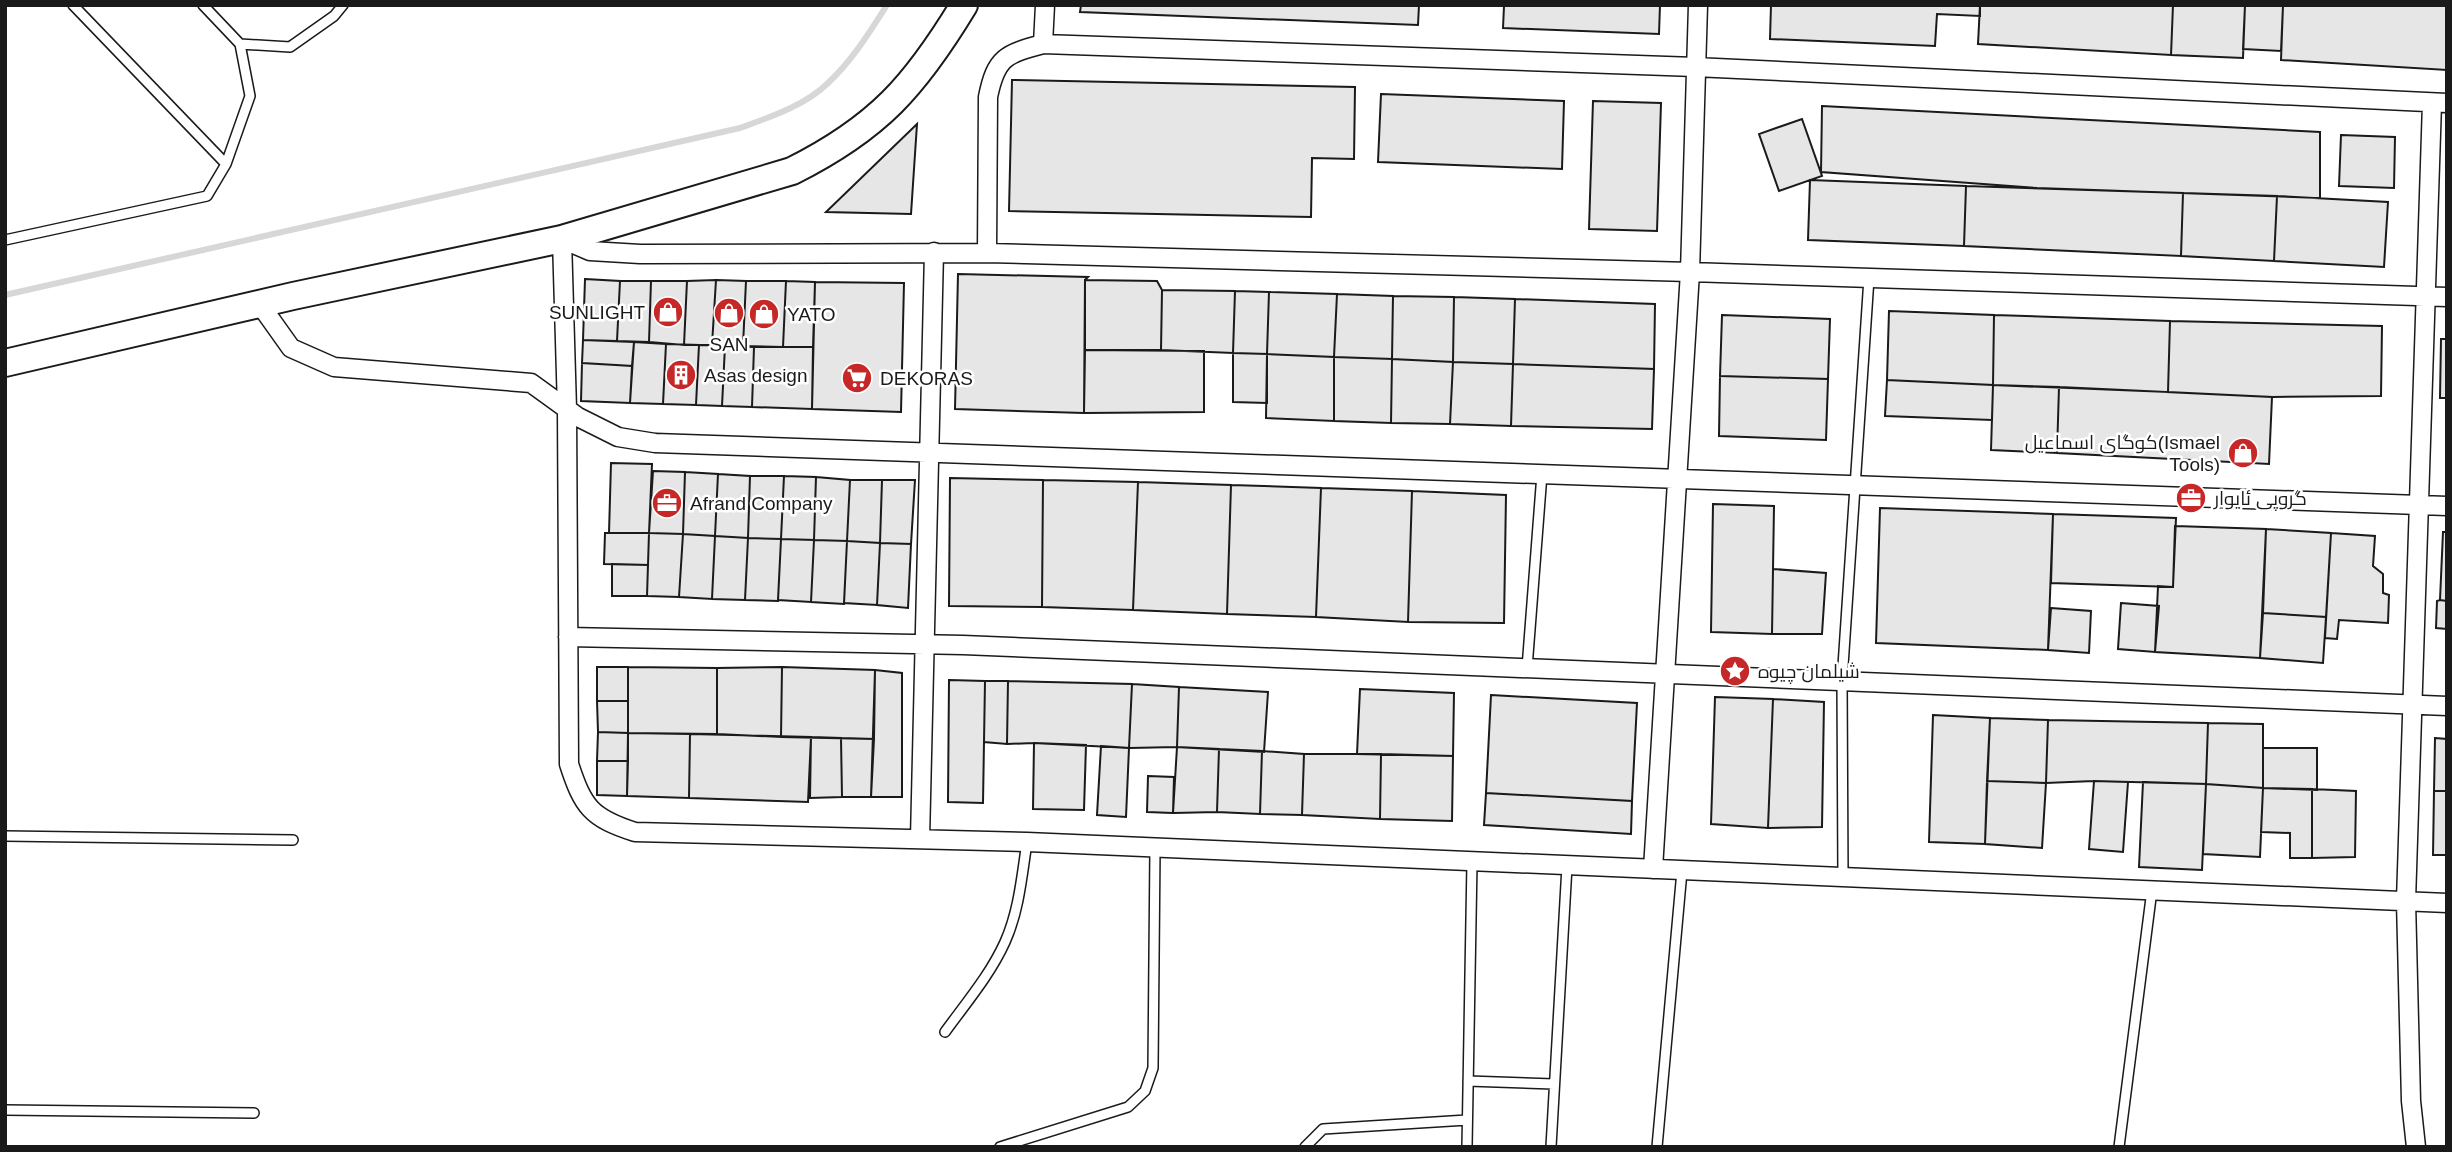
<svg xmlns="http://www.w3.org/2000/svg" width="2452" height="1152" viewBox="0 0 2452 1152" font-family="Arial,Cairo,sans-serif">
<style>
.lines{fill:none;stroke-linecap:round;stroke-linejoin:round}
.stream{stroke:#d7d7d7;stroke-width:6}
.building{fill:#e6e6e6;stroke:#1a1a1a;stroke-width:2}
.lane-casing{stroke:#1a1a1a;stroke-width:12}
.street-casing{stroke:#1a1a1a;stroke-width:21}
.secondary-casing{stroke:#1a1a1a;stroke-width:30}
.lane{stroke:#fff;stroke-width:9}
.street{stroke:#fff;stroke-width:18}
.secondary{stroke:#fff;stroke-width:26}
.labels{text-anchor:middle;stroke-width:5;stroke-linejoin:round;paint-order:stroke}
.poi-label{font-size:19px;fill:#1a1a1a;stroke:#fff;text-anchor:start}
</style>
<rect width="100%" height="100%" fill="#fff"/>
<g class="lines">
<path class="stream" d="M5 295 740 128C770 117 804 106 827 84 852 61 869 33 887 5"/>
</g>
<path class="building" d="M1081 5H1419L1418 25 1080 12Z
M1483 5H1660L1659 34 1503 28 1504 6Z
M1771 5H1980V16L1937 14 1935 46 1770 39Z
M1980 5H2173L2171 55 1978 44Z
M2173 5H2245L2243 58 2171 55Z
M2245 5H2283L2281 51 2243 49Z
M2283 5H2447V70L2281 60Z
M1012 80 1355 87 1354 159 1312 158 1311 217 1009 211Z
M1381 94 1564 101 1562 169 1378 162Z
M1593 101 1661 103 1657 231 1589 229Z
M1822 106 2320 132V198L2037 188 1821 172Z
M1802 119 1822 176 1779 191 1759 134Z
M917 124 911 214 826 212Z
M2341 135 2395 137 2394 188 2339 186Z
M1810 180 1966 186 1964 246 1808 240Z
M1966 186 2183 193 2181 256 1964 246Z
M2183 193 2277 196 2274 261 2181 256Z
M2277 196 2388 202 2384 267 2274 261Z
M958 274 1088 277 1085 280 1084 413 955 409Z
M585 279 620 281 617 341 583 340Z
M716 280 712 345H684L687 281Z
M716 280 746 281 743 346 712 345Z
M1085 280 1157 281 1162 290 1161 350H1085Z
M620 281H651L649 342 617 341Z
M651 281H687L684 345 649 342Z
M746 281H786L783 347 743 346Z
M786 281 815 282 813 347H783Z
M815 282 904 283 901 412 812 409Z
M1162 290 1235 291 1233 353 1161 350Z
M1235 291 1269 292 1267 354 1233 353Z
M1269 292 1337 294 1334 357 1267 354Z
M1337 294 1393 296 1392 359 1334 357Z
M1393 296 1454 297 1453 362 1392 359Z
M1454 297 1515 299 1513 364 1453 362Z
M1515 299 1655 304 1654 369 1513 364Z
M1889 311 1994 315 1993 385 1887 380Z
M1722 315 1830 319 1828 379 1720 376Z
M1994 315 2170 321 2168 392 1993 385Z
M2170 321 2382 326 2381 396 2272 397 2168 392Z
M2441 339H2447V398H2440Z
M583 340 634 342 632 366 582 363Z
M634 342 666 344 663 404 630 403Z
M666 344 699 345 696 405 663 404Z
M699 345 725 346 722 406 696 405Z
M725 346 754 347 752 407 722 406Z
M754 347H813L812 409 752 407Z
M1085 350 1204 351V412L1084 413Z
M1233 353 1267 354V403L1233 402Z
M1267 354 1334 357V421L1266 418Z
M1334 357 1392 359 1391 423 1334 421Z
M1392 359 1453 362 1450 424 1391 423Z
M1453 362 1513 364 1511 426 1450 424Z
M582 363 632 366 630 403 581 401Z
M1513 364 1654 369 1652 429 1511 426Z
M1720 376 1828 379 1826 440 1719 436Z
M1887 380 1993 385 1992 420 1885 416Z
M1993 385 2059 387 2057 453 1991 450Z
M2059 387 2272 397 2269 464 2057 453Z
M611 463 652 464 649 533H609Z
M653 471 685 472 683 534 649 533Z
M685 472 718 474 715 536 683 534Z
M718 474 750 476 748 538 715 536Z
M750 476H784L781 539 748 538Z
M784 476 816 477 814 540 781 539Z
M816 477 850 480 847 541 814 540Z
M950 478 1043 480 1042 607 949 606Z
M850 480H882L880 543 847 541Z
M882 480H915L911 544 880 543Z
M1043 480 1138 482 1133 610 1042 607Z
M1138 482 1231 485 1227 614 1133 610Z
M1231 485 1321 488 1316 617 1227 614Z
M1321 488 1412 491 1408 622 1316 617Z
M1412 491 1506 495 1504 623 1408 622Z
M1713 504 1774 506 1772 634 1711 632Z
M1880 508 2053 514 2048 650 1876 643Z
M2053 514 2176 518 2173 587 2051 583Z
M2175 526 2266 529 2260 658 2155 652 2158 586 2173 587Z
M2266 529 2331 533 2326 617 2263 613Z
M2443 532H2447V601L2440 600Z
M605 533H649L648 565 604 564Z
M649 533 683 534 679 597 647 596Z
M2331 533 2375 536 2373 566 2383 574V593L2389 595 2388 623 2339 620 2337 639 2325 638Z
M683 534 715 536 712 599 679 597Z
M715 536 748 538 745 600 712 599Z
M748 538 781 539 778 601 745 600Z
M781 539 814 540 811 602 778 600Z
M814 540 847 541 844 604 811 602Z
M847 541 880 543 877 605 844 603Z
M880 543 911 544 908 608 877 605Z
M612 564 648 565 647 596H612Z
M1773 569 1826 573 1822 634H1772Z
M2440 600 2447 601V629L2436 628 2437 601Z
M2121 603 2159 606 2155 652 2118 649Z
M2051 608 2091 611 2089 653 2048 650Z
M2263 613 2326 617 2323 663 2260 658Z
M597 667H628V701H597Z
M628 667 717 668V734L628 733Z
M782 667 875 670 874 739 781 737Z
M782 667 781 737 717 734V668Z
M875 670 902 673V797H871Z
M949 680 985 681 983 803 948 802Z
M985 681H1008L1007 744 984 742Z
M1008 681 1132 684 1129 748 1034 743 1007 744Z
M1132 684 1179 687 1177 747 1129 748Z
M1179 687 1268 692 1264 752 1177 747Z
M1360 689 1454 693 1453 756 1357 754Z
M1491 695 1637 703 1632 801 1486 793Z
M1715 697 1773 699 1768 828 1711 824Z
M1773 699 1824 702 1822 827 1768 828Z
M597 701H628V733L598 732Z
M1933 715 1990 718 1985 844 1929 842Z
M1990 718 2048 720 2046 783 1987 781Z
M2048 720 2208 723 2206 784 2094 781 2046 783Z
M2208 723 2263 724V788L2206 784Z
M598 732 628 733V761H597Z
M628 733 690 734 689 798 627 796Z
M690 734 811 737 808 802 689 798Z
M811 737 841 738 842 797 810 798Z
M841 738 874 739 871 797H842Z
M2435 738 2447 739V791H2434Z
M1034 743 1086 745 1084 810 1033 809Z
M1101 746 1129 748 1126 817 1097 815Z
M1177 747 1219 749 1217 812 1173 813Z
M2263 748H2317V790L2263 788Z
M1219 749 1262 751 1260 814 1217 812Z
M1262 751 1304 754 1302 815 1260 814Z
M1304 754H1381L1380 819 1302 815Z
M1381 754 1453 756 1452 821 1380 819Z
M597 761H628L627 796 597 795Z
M1148 776 1174 777 1173 813 1147 812Z
M1987 781 2046 783 2042 848 1985 844Z
M2094 781 2128 782 2123 852 2089 849Z
M2143 782 2206 784 2202 870 2139 867Z
M2206 784 2263 788 2260 857 2203 854Z
M2263 788 2312 789V858H2290V833L2261 832Z
M2312 789 2356 791 2355 857 2312 858Z
M2434 791H2447V855H2433Z
M1486 793 1632 801 1631 834 1484 825Z"/>
<g class="lines">
<g class="lane-casing">
<path id="lane" d="M73 5 226 164
M240 44 290 47 334 16 343 5
M5 240 207 196 226 164 250 96 240 44 203 5
M1527 668 1542 474
M5 836 293 840
M1843 877 1842 681 1869 278
M945 1032C966 1003 990 975 1005 942 1019 911 1022 875 1027 842
M1468 1081 1554 1084
M5 1110 254 1113
M1000 1147 1128 1107 1145 1091 1153 1068 1155 848
M1305 1147 1323 1129 1467 1120
M1467 1147 1472 862
M1551 1147 1567 866
M1657 1147 1682 871
M2119 1147 2152 890"/>
</g>
<g class="street-casing">
<path id="street" d="M1045 5 1043 44 1695 67 2447 103
M987 253 988 97C996 57 1006 54 1043 44
M2447 297 1690 272 987 253 640 254 590 251 562 239 567 409 569 764C583 807 591 818 635 832L1027 842 2447 903
M259 303 291 348 334 367 531 383 578 417 618 437 655 443 2447 506
M568 637 963 645 2447 706
M920 839 934 252
M1653 869 1690 272 1698 5
M2416 1147 2411 1101 2406 901 2432 103"/>
</g>
<g class="secondary-casing">
<path id="secondary" d="M5 363 293 296 562 239 792 171C878 128 915 86 964 5"/>
</g>
<use href="#lane" class="lane"/>
<use href="#street" class="street"/>
<use href="#secondary" class="secondary"/>
</g>
<defs>
<g id="shop-disc" transform="scale(1.575)"><circle r="9.5" fill="#c62828" stroke="#fff"/><path d="M-5-2.5h2.3a2.7 3.5 0 0 1 5.4 0H5L5.5 6h-11ZM-1.5-2.5h3a1.5 2.3 0 0 0-3 0Z" fill="#fff"/></g>
<g id="building-disc" transform="scale(1.575)"><circle r="9.5" fill="#c62828" stroke="#fff"/><path d="M-4-6H4V6H1V3H-1V6H-4ZM-2.5-4.3h1.7v1.8h-1.7ZM.8-4.3h1.7v1.8H.8ZM-2.5-1h1.7V.8h-1.7ZM.8-1h1.7V.8H.8Z" fill="#fff"/></g>
<g id="supermarket-disc" transform="scale(1.575)"><circle r="9.5" fill="#c62828" stroke="#fff"/><path d="M-6-5.5h2.5l.6 2H6L4.5 2H-2.5L-4.4-4H-6ZM-1.5 3.2a1.3 1.3 0 1 0 .1 0ZM3 3.2a1.3 1.3 0 1 0 .1 0Z" fill="#fff"/></g>
<g id="office-disc" transform="scale(1.575)"><circle r="9.5" fill="#c62828" stroke="#fff"/><path d="M-6-3h4V-5.5h4V-3h4V5H-6ZM-1-4.5V-3h2v-1.5ZM-6 0V1H6V0Z" fill="#fff"/></g>
<g id="sight-disc" transform="scale(1.575)"><circle r="9.5" fill="#c62828" stroke="#fff"/><path d="M0-6L1.8-2.2L6-1.7L2.9 1.2L3.7 5.4L0 3.3L-3.7 5.4L-2.9 1.2L-6-1.7L-1.8-2.2Z" fill="#fff"/></g>
</defs>
<g fill-rule="evenodd">
<use href="#shop-disc" x="668" y="312"/>
<use href="#shop-disc" x="729" y="313"/>
<use href="#shop-disc" x="764" y="314"/>
<use href="#building-disc" x="681" y="375"/>
<use href="#supermarket-disc" x="857" y="378"/>
<use href="#shop-disc" x="2243" y="453"/>
<use href="#office-disc" x="2191" y="498"/>
<use href="#office-disc" x="667" y="503"/>
<use href="#sight-disc" x="1735" y="671"/>
</g>
<g class="labels">
<g class="poi-label">
<text x="645" y="319" text-anchor="end">SUNLIGHT</text>
<text x="787" y="321">YATO</text>
<text x="729" y="351" text-anchor="middle">SAN</text>
<text x="704" y="382">Asas design</text>
<text x="880" y="385">DEKORAS</text>
<text x="2220" y="449" text-anchor="end">كوگای اسماعیل(Ismael<tspan x="2220" dy="22">Tools)</tspan></text>
<text x="2214" y="505">گروپى ئايوار</text>
<text x="690" y="510">Afrand Company</text>
<text x="1758" y="678">شيلمان چیوه</text>
</g>
</g>
<rect width="2452" height="1152" fill="none" stroke="#1a1a1a" stroke-width="14"/>
</svg>
